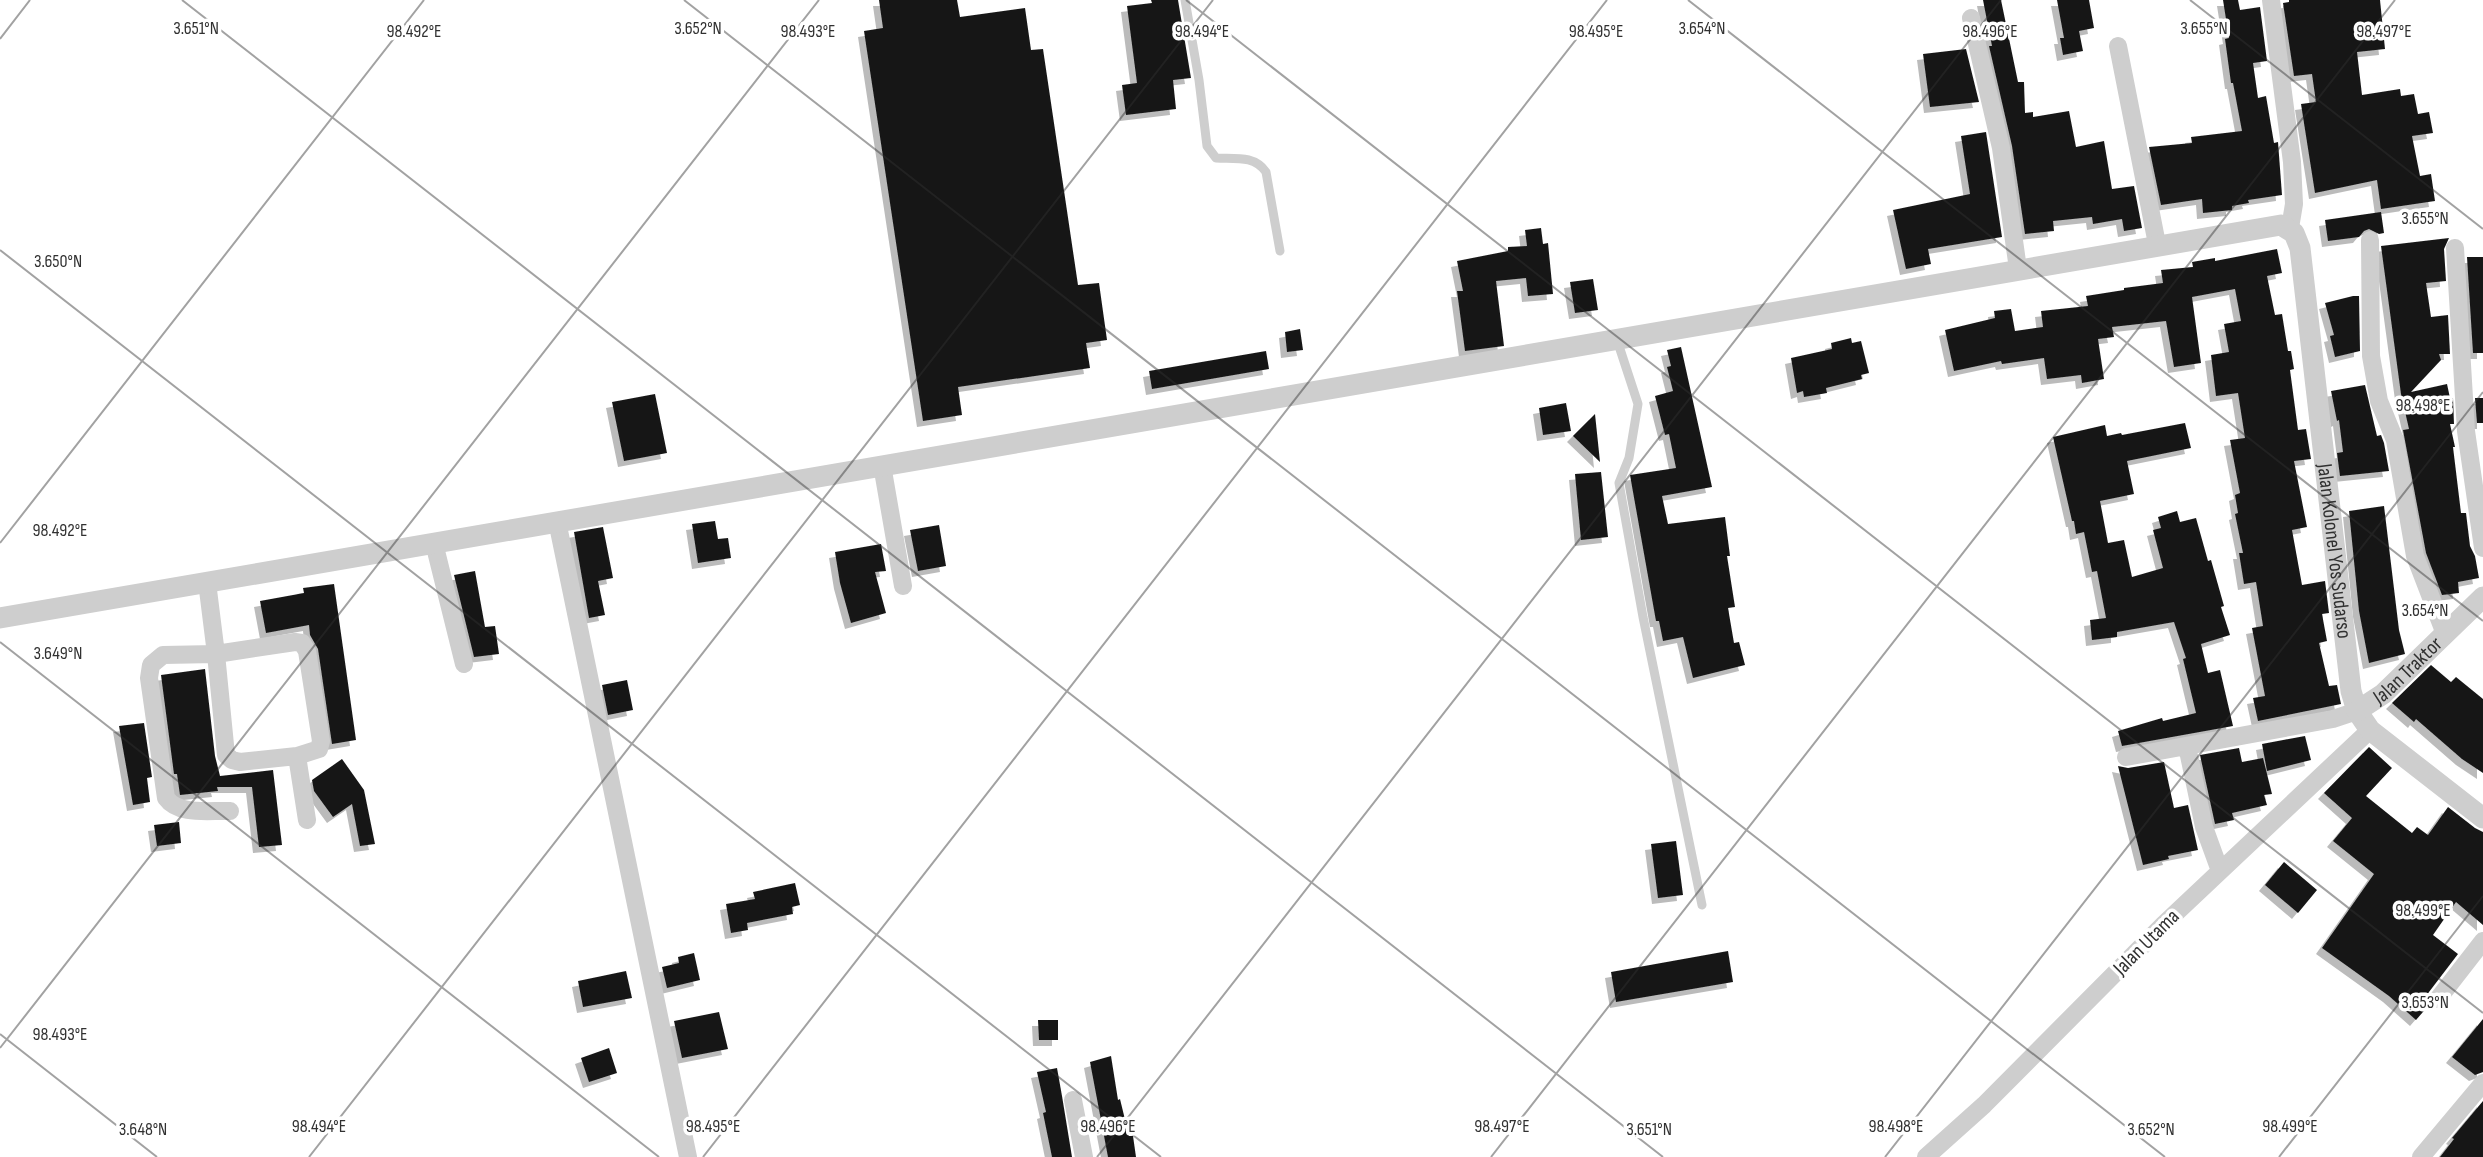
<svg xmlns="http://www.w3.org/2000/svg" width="2483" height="1157" viewBox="0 0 2483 1157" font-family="'Sofia Sans Condensed',sans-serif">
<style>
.building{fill:#181818;filter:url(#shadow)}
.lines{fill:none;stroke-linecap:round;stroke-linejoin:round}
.service{stroke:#cecece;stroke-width:9}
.minor{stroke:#cecece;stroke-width:18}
.tertiary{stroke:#cecece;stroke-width:21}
.ticks{fill:none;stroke:#313131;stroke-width:2;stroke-opacity:0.45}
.labels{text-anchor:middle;stroke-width:7;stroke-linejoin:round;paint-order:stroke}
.street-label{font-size:21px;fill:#313131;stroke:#fff}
.ticks-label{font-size:18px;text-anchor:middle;fill:#313131;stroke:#fff;stroke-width:7;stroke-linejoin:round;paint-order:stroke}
</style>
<defs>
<filter id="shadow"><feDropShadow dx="-6" dy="6" stdDeviation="0" flood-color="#0004"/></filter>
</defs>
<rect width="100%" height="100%" fill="#fff"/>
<path class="building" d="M879 0H957L960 17 1025 8 1031 50 1043 49 1078 285 1099 283 1107 340 1086 343 1090 368 958 387 962 415 923 421 864 31 883 28Z
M1151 0H1178L1191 78 1173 80 1176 109 1126 115 1122 85 1137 83 1127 6 1152 3Z
M1983 0H2001L2018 82H2024L2025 113 2033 112V117L2069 111 2076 147 2104 141 2112 189 2134 186 2142 228 2124 231 2122 219 2093 224 2092 217 2053 221 2054 231 2025 234 2012 146 1989 46H1992Z
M2057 0H2089L2094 28 2079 31 2083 51 2063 55 2060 38H2064Z
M2223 0H2238L2240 10 2260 7 2267 61 2253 63 2258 98 2266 96 2274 143 2278 142 2282 195 2248 200 2249 203 2232 206V210L2203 213 2202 199 2161 205 2149 147 2192 143 2191 137 2242 131 2233 83H2231L2225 39 2229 38Z
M2289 0H2380L2385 49 2357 52 2362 95 2400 89 2401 96 2414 94 2418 114 2429 112 2433 133 2412 136 2420 176 2431 174 2435 201 2381 209 2377 180 2315 193 2301 104 2316 102 2312 74 2294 76 2283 3 2289 2Z
M1966 49 1979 102 1930 107 1923 54Z
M1986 132 2002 237 1928 249 1931 264 1906 269 1893 210 1970 194 1961 136Z
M2381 212 2384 233 2379 234 2369 229 2364 231 2359 237 2328 241 2325 220Z
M1541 228 1543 244 1548 243 1553 294 1528 296 1526 278 1496 281 1504 346 1465 351 1457 291H1463L1457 261 1508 251V247L1527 246 1525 230Z
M2449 238 2444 249 2446 281 2426 283 2431 317 2448 315 2450 354H2439L2441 360 2411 392 2447 384 2450 398H2453L2454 424H2450L2455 447H2453L2461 513H2466L2470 546 2475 556 2479 578 2458 582 2459 593 2442 595 2426 553 2403 430 2409 429 2401 394 2381 246Z
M2277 249 2282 273 2267 276 2275 315 2282 314 2288 351H2291L2294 369 2290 370 2298 430 2306 429 2311 459 2294 461 2307 527 2292 530 2302 585 2325 581 2329 613 2322 614 2327 641 2319 643 2329 686 2337 685 2341 704 2258 721 2253 698 2265 696 2252 628 2263 626 2256 582 2244 584 2239 553H2243L2235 514 2238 513 2235 495 2240 493 2230 440 2245 438 2238 393 2216 396 2211 355 2229 352 2224 324 2241 321 2235 289 2192 297 2201 363 2174 367 2166 321 2112 327 2114 337 2098 339 2104 379 2082 383 2081 375 2047 379 2044 358 2002 364 2001 361 1954 371 1945 330 1995 318 1994 311 2011 309 2015 331 2043 327 2041 311 2088 306 2086 296 2124 290V288L2163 283 2161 270 2193 267 2192 262 2215 258V261Z
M2467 257H2483V353H2473Z
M1593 279 1598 310 1575 313 1570 282Z
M2353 296H2359L2360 351 2335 357 2330 336 2334 335 2325 303Z
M1300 329 1303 350 1287 352 1285 332Z
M1851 338 1852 343 1861 341 1869 373 1861 375 1862 379 1826 388 1827 393 1804 397 1803 391 1797 393 1791 358 1832 349 1831 343Z
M1681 347 1712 487 1662 496 1668 524 1725 517 1730 556H1727L1735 607 1728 608 1734 643 1739 642 1745 665 1693 678 1683 637 1663 641 1659 621H1656L1630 475 1676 468 1669 434 1665 435 1655 396 1673 391 1667 367 1671 366 1667 350Z
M1266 351 1269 369 1152 389 1149 371Z
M2365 385 2377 436 2381 435 2384 443 2389 471 2340 476 2337 453 2343 452 2339 420 2337 421 2331 391Z
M655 394 667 453 624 461 612 402Z
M2475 398H2483V423H2477Z
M1566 403 1571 431 1543 435 1539 408Z
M1595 414 1600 462 1573 436Z
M2185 423 2191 448 2127 461 2134 494 2100 501 2108 543 2124 540 2132 577 2163 568 2153 530 2161 528 2158 517 2177 511 2180 522 2196 518 2208 561 2211 560 2224 606 2221 607 2230 635 2201 644 2208 673 2220 670 2233 726 2122 746 2118 731 2162 718 2163 721 2196 713 2183 659 2186 658 2174 622 2117 632V637L2092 640 2090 620 2106 618 2097 571 2092 572 2084 532 2076 534 2074 521H2072L2053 437 2105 425 2107 436 2121 433 2122 435Z
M1601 472 1608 537 1581 540 1575 474Z
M2384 506 2399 630 2405 654 2369 663 2359 611 2349 511Z
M715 521 718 539 728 538 731 558 698 563 692 524Z
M939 525 946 566 918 571 910 530Z
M603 527 613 578 598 581 605 615 589 618 574 532Z
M881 544 886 571 875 572 886 613 851 623 840 583 835 552Z
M475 571 485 627 495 626 499 654 474 657 454 575Z
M334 584 356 740 332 744 318 649 310 635 309 625 266 633 260 601 304 593 303 588Z
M2431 665 2451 682 2456 677 2483 699V773L2462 759 2416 719 2414 722 2392 703Z
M205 669 215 756 220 776 273 770 282 845 259 847 252 787H217L218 791 180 795 177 774H174L161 675Z
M627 680 633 710 608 715 602 685Z
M144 723 152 777 147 778 150 802 133 805 119 726Z
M2305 736 2311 760 2267 771 2262 744Z
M2369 747 2392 768 2366 796 2412 833 2417 827 2428 835 2448 807 2475 828 2483 832V925L2456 902 2433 935 2458 954 2429 992 2427 998 2429 1005 2416 1020 2389 996 2322 948 2374 874 2333 841 2352 818 2324 793Z
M2239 748 2242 762 2263 758 2272 794 2264 795 2267 805 2232 813 2234 820 2215 824 2200 755Z
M342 759 364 790 375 844 360 846 352 804 333 817 314 791 312 780Z
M2164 762 2174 808 2188 805 2198 850 2168 856 2169 859 2143 865 2118 766 2128 768Z
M179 822 181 843 157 846 154 825Z
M1676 841 1683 895 1658 898 1651 844Z
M2284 862 2317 890 2298 913 2265 885Z
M795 883 800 905 792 907 793 914 747 923 748 930 731 933 726 904 755 899 753 892Z
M1728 951 1733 982 1616 1002 1611 972Z
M694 953 700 980 667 988 662 967 679 963 678 957Z
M626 971 632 998 583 1007 578 981Z
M719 1012 728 1049 682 1058 674 1021Z
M2483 1019V1072L2475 1075 2452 1057Z
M1038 1020H1058V1040H1039Z
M609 1048 617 1073 589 1082 581 1058Z
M1111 1056 1118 1100 1120 1099 1129 1136H1133L1136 1157H1108L1090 1062Z
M1057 1068 1062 1096 1072 1157H1052L1043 1113 1046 1112 1037 1072Z
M2483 1101V1157H2440L2454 1139 2452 1138Z"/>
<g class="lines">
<path class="service" d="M1185 0 1199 80 1207 146 1216 158C1235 159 1254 155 1266 172L1280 251
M1617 340 1638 404 1629 458 1619 483 1643 617 1702 905"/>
<path class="minor" d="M2271 0 2292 162 2294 204 2290 228
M1971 18 2001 148 2018 269
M2118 46 2157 244
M2370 240 2371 356 2379 401 2395 440 2415 556 2445 634
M2455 248 2466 431 2483 548
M882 465 903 586
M557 521 688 1157
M434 543 464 664
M207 582 216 654 226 755 232 760 240 762 297 756 307 820
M2187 746 2204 827 2220 871
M2126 757 2333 719 2357 711
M230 811C210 810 179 816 166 798L149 678 151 665 163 655 216 654 295 642 302 643 307 651 321 741 319 749 297 756
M2438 999 2483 941
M1073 1100 1084 1157
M1926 1157 1984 1105 2163 925 2370 730
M2421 1157 2483 1083"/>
<g class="tertiary">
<path id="s1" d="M0 618 2281 225 2294 233 2300 248 2351 691 2357 711 2370 730 2483 818"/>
<path id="s2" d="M2357 711 2383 694 2483 597"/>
</g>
</g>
<path class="ticks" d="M182 0 1663 1157M684 0 2165 1157M1186 0 2483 1013M1688 0 2483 621M2190 0 2483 229M0 39 30 0M0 250 1161 1157M0 543 424 0M0 642 659 1157M0 1034 157 1157M0 1048 819 0M309 1157 1213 0M703 1157 1607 0M1097 1157 2001 0M1491 1157 2395 0M1885 1157 2483 392M2279 1157 2483 896"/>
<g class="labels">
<g class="street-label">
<text dy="7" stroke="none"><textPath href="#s1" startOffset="2651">Jalan Kolonel Yos Sudarso</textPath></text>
<text dy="7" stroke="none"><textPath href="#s2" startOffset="65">Jalan Traktor</textPath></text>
<text transform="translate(2146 942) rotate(-45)" y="7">Jalan Utama</text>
</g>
</g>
<g class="ticks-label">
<text x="2204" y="34">3.655°N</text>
<text x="196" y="34">3.651°N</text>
<text x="698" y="34">3.652°N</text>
<text x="1702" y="34">3.654°N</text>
<text x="808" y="37">98.493°E</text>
<text x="1202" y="37">98.494°E</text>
<text x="1596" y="37">98.495°E</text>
<text x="2384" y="37">98.497°E</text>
<text x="414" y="37">98.492°E</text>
<text x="1990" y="37">98.496°E</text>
<text x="2425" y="224">3.655°N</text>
<text x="58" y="267">3.650°N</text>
<text x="2423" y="411">98.498°E</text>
<text x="60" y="536">98.492°E</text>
<text x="2425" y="616">3.654°N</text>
<text x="58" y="659">3.649°N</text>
<text x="2423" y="916">98.499°E</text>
<text x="2425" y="1008">3.653°N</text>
<text x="60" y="1040">98.493°E</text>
<text x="319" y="1132">98.494°E</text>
<text x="713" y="1132">98.495°E</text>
<text x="1108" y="1132">98.496°E</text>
<text x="1502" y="1132">98.497°E</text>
<text x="1896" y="1132">98.498°E</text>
<text x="2290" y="1132">98.499°E</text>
<text x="143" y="1135">3.648°N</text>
<text x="1649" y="1135">3.651°N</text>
<text x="2151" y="1135">3.652°N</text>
</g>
</svg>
